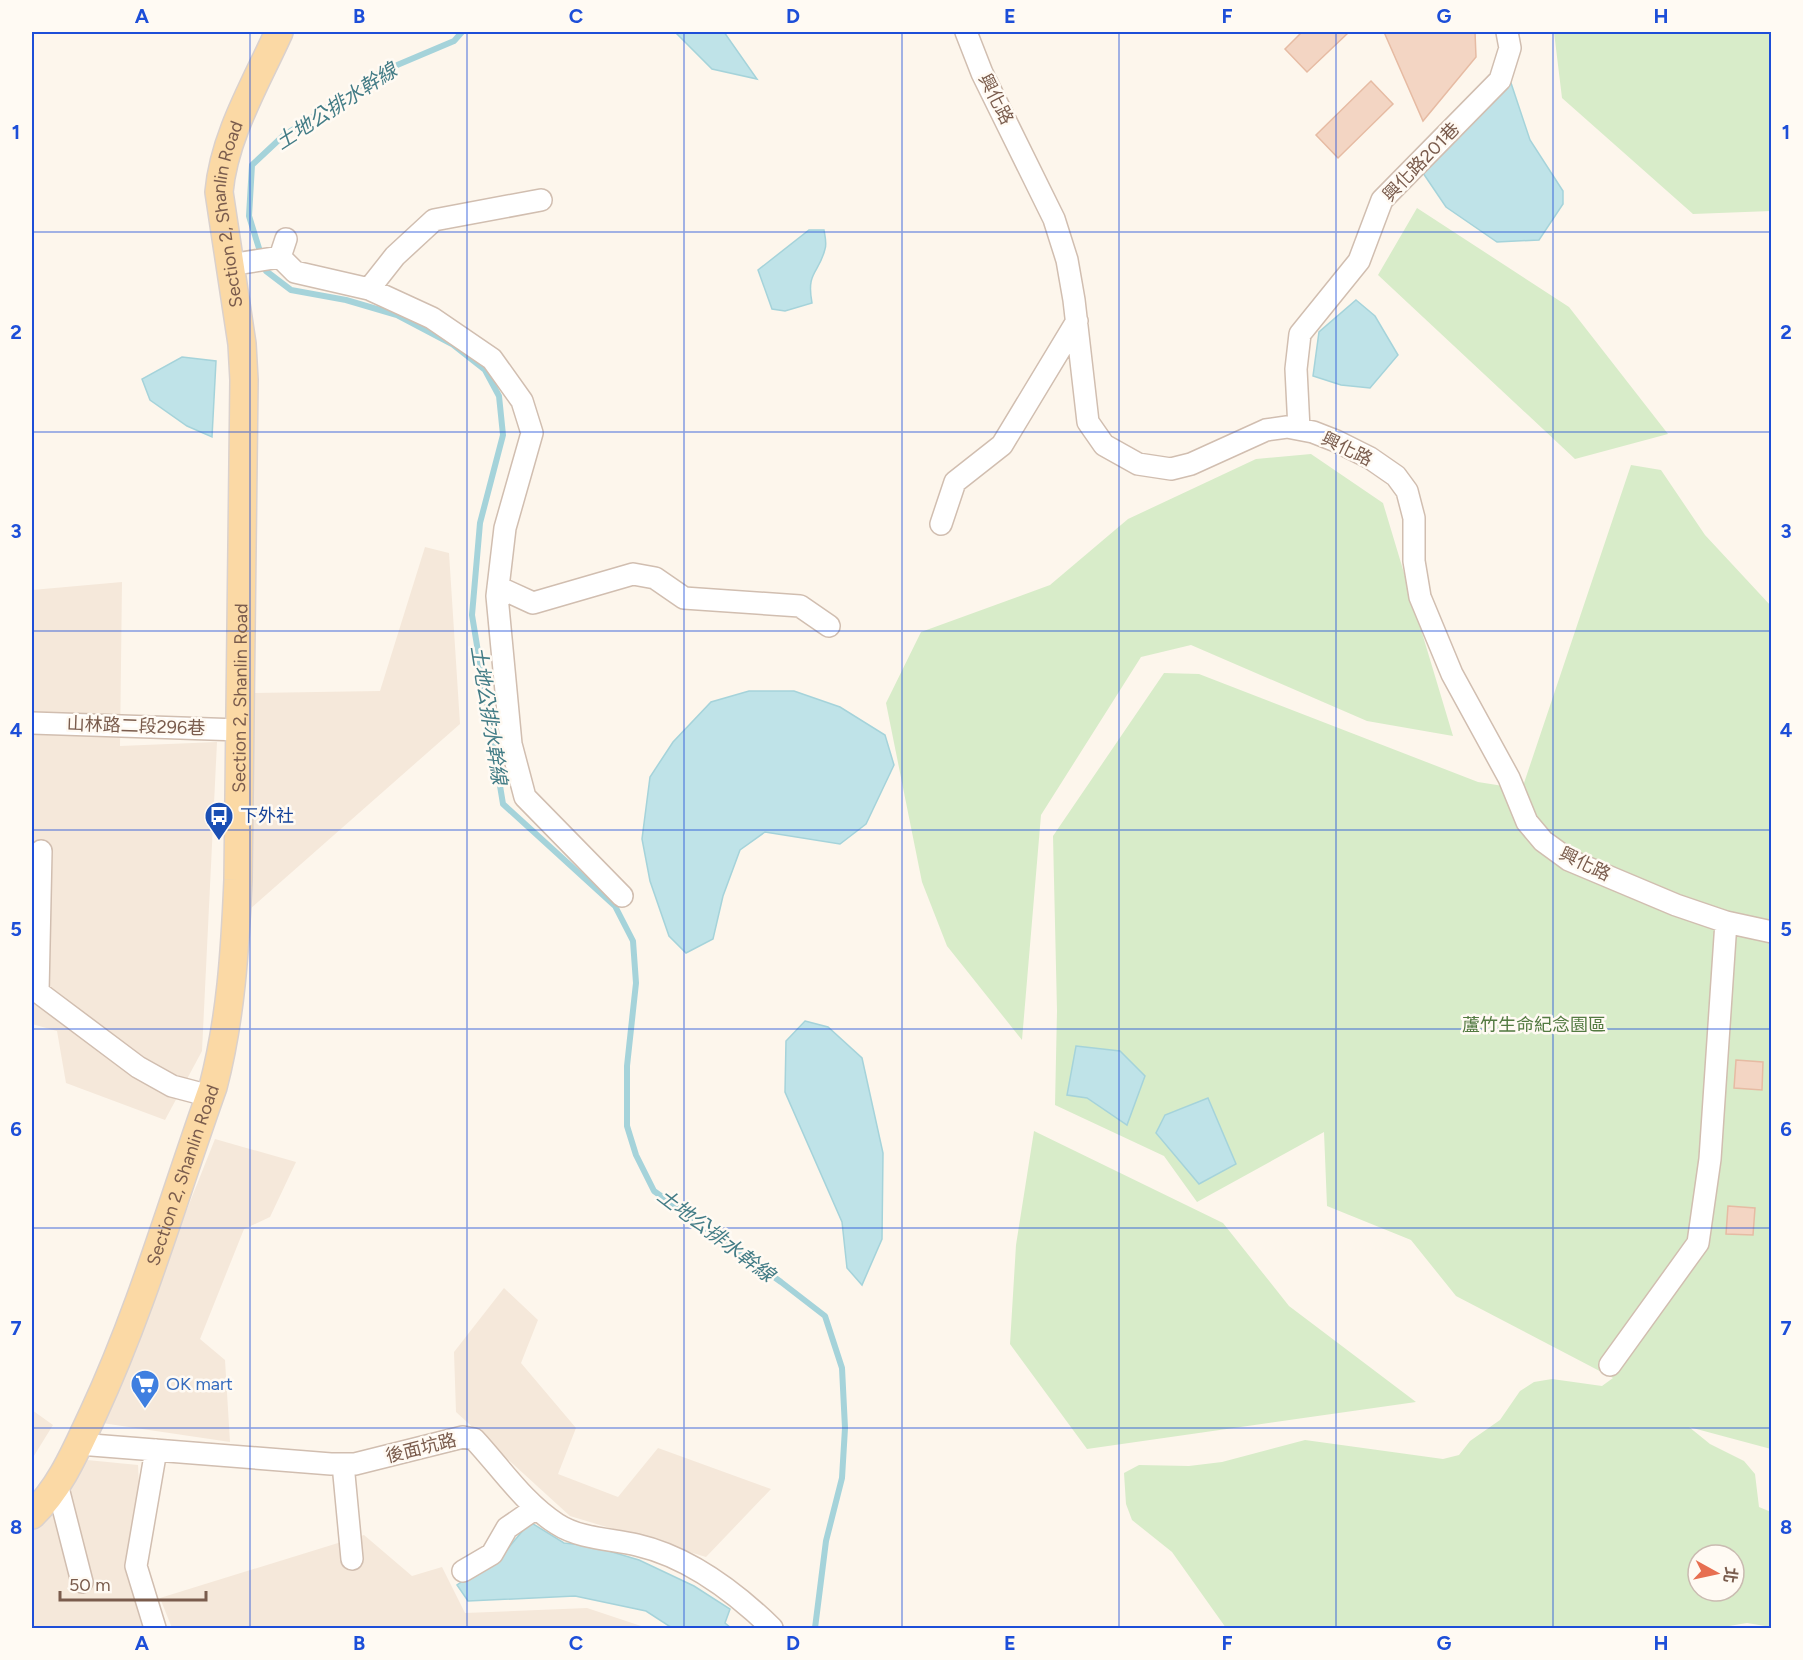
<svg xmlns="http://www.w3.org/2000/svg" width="1803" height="1660" viewBox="0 0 1803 1660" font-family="Figtree,'Noto Sans TC',sans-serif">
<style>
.residential{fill:#f5e8da}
.green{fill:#d8ecc9;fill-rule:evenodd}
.water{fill:#bfe3e8;stroke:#a5d3da;stroke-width:1.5}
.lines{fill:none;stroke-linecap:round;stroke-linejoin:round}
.stream{stroke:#a5d3da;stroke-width:6}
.building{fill:#f3d5c3;stroke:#e6bba3;stroke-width:1.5}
.minor-casing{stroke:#d1beb0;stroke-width:24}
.major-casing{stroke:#dad1cd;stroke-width:30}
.minor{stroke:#fff;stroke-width:21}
.major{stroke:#fbd9a5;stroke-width:27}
.grid{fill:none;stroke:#1d4ed8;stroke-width:1.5;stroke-opacity:0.55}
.labels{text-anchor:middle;stroke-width:5;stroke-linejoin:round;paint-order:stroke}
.street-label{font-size:18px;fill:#7a5c4d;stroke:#fffaf3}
.transit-label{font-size:18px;fill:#164399;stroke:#fffaf3;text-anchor:start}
.park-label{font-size:18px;fill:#537a41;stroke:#fffaf3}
.shop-label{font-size:18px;fill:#366cbe;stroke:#fffaf3;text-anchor:start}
.water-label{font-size:20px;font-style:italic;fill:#437c86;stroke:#fffaf3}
.neatline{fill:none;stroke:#1d4ed8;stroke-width:2}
.grid-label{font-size:20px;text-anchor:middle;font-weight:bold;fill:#1d4ed8}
</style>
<rect width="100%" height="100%" fill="#fdf6ec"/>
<path class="residential" d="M425 547 449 553 460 724 250 909 254 693 380 691Z
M122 582 120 746 217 742 202 1051 165 1120 66 1083 57 1031 32 1024V590Z
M215 1139 296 1162 270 1217 244 1229 200 1339 225 1360 230 1442 102 1423Z
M504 1288 538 1320 521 1363 576 1428 558 1474 618 1497 658 1448 771 1489 706 1557 570 1516 456 1412 454 1352Z
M32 1410 53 1425 32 1459Z
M87 1460 138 1465 147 1628H32V1516Z
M364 1535 412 1576 442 1567 465 1613 587 1608 644 1627 172 1628 160 1598Z"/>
<path class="green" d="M1554 32H1771V211L1693 214 1562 98Z
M1417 208 1569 307 1668 434 1575 459 1378 275Z
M1311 454 1383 503 1453 736 1367 721 1191 645 1141 657 1041 815 1022 1040 947 946 922 882 886 703 921 632 1050 585 1128 519 1256 459Z
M1631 465 1661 470 1705 535 1771 606V1449L1689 1427 1710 1444 1744 1461 1755 1474 1759 1507 1771 1512V1627L1747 1623 1717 1628H1226L1172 1552 1132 1520 1126 1504 1124 1473 1139 1465 1189 1466 1222 1462 1305 1440 1443 1459 1459 1455 1470 1441 1500 1420 1520 1391 1534 1382 1552 1379 1602 1386 1613 1378 1456 1296 1411 1240 1327 1206 1324 1132 1197 1202 1164 1156 1055 1105 1057 1011 1053 836 1164 673 1199 674 1478 782 1522 789ZM1698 1555H1734V1591H1698Z
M1034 1131 1223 1223 1289 1306 1416 1402 1087 1449 1010 1344 1016 1245Z"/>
<path class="water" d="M675 32H724L757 79 712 69Z
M1511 83 1530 140 1563 191V204L1539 240 1497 242 1446 207 1423 173Z
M809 230H824C825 236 827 244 825 249 819 274 806 271 812 303L785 311 772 309 758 270Z
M1356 300 1375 316 1398 355 1370 388 1341 385 1313 376 1319 332Z
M182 357 216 361 212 437 187 426 150 400 142 379Z
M749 691H794L840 707 885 735 894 765 866 824 840 844 765 832 740 850 723 896 713 939 686 953 669 936 650 881 642 839 650 777 673 742 711 702Z
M805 1021 828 1027 862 1058 883 1153 882 1239 862 1285 847 1268 842 1222 785 1092 786 1041Z
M1076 1046 1120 1051 1145 1076 1127 1125 1087 1098 1067 1095Z
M1208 1098 1236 1164 1199 1184 1156 1133 1165 1115Z
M530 1522 564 1543 592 1546 639 1560 694 1586 730 1609 725 1623 731 1628H672L646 1611 575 1596 468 1601 457 1585 504 1553Z"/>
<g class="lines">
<path class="stream" d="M462 32 454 41 383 71 283 136 252 165 249 216 266 271 291 290 346 300 397 315 452 344 485 370 499 396 503 435 480 523 472 615 503 804 615 906 633 941 636 983 627 1066V1126L636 1155 654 1191 781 1282 825 1316 842 1368 845 1428 842 1478 826 1541 815 1628"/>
</g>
<path class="building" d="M1302 32H1349L1307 72 1285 49Z
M1384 32H1475L1476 57 1423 121Z
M1371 81 1393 104 1338 158 1316 135Z
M1736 1060 1763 1062 1762 1090 1734 1088Z
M1728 1206 1755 1208 1753 1235 1726 1234Z"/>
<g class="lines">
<g class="minor-casing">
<path id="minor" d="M966 32 982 73 1054 219 1067 260 1074 300 1088 422 1104 445 1138 464 1171 469 1191 464 1266 430 1287 427 1313 432 1336 441 1370 458 1396 476 1407 491 1414 518V561L1420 597 1452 674 1509 778 1527 822 1543 841 1569 860 1676 905 1726 922 1772 932
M280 257 295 272 369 289 432 318 492 359 522 401 532 433 505 528 497 596 511 744 525 797 622 896
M229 265 280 257 286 239
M369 289 395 256 434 220 541 200
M1299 429 1296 369 1300 334 1359 261 1382 200 1500 80 1510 48 1507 32
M941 524 955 482 1002 445 1077 321
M498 587 533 603 633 574 655 578 684 598 800 606 829 626
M32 723 240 730
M41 851 38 992 138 1067 172 1086 210 1096
M1610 1365 1698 1243 1710 1159 1726 922
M79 1444 331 1464H355L463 1437 474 1439C501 1468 524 1503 557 1524 580 1539 611 1539 637 1545 689 1557 734 1591 772 1628
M343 1464 352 1559
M57 1484 82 1582
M463 1571 492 1554 507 1528 536 1508
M155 1628 136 1566 156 1450"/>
</g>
<g class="major-casing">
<g id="major">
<path id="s1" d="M32 1515C61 1487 76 1450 93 1414 142 1309 174 1196 213 1087 231 1018 235 950 238 880L244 380 242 344 219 192C224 136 256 83 279 32"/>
</g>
</g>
<use href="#minor" class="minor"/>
<use href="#major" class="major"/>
</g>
<path class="grid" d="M250 32V1628M467 32V1628M684 32V1628M902 32V1628M1119 32V1628M1336 32V1628M1553 32V1628M32 232H1772M32 432H1772M32 631H1772M32 830H1772M32 1029H1772M32 1228H1772M32 1428H1772"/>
<defs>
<g id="bus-pin" transform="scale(1.5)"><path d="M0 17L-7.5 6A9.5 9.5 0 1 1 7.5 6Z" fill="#1a4fb4" stroke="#fffaf3"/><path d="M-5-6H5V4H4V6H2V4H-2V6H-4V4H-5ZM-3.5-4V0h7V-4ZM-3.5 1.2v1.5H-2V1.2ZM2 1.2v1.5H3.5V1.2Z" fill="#fff"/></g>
<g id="supermarket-pin" transform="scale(1.5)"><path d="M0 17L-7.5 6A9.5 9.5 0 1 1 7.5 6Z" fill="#3f7fe0" stroke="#fffaf3"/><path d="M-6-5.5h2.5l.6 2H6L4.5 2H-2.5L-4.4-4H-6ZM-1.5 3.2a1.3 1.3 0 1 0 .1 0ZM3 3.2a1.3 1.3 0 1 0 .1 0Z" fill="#fff"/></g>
</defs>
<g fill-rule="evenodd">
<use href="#bus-pin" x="219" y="816"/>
<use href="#supermarket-pin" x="145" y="1384"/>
</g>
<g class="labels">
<g class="street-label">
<text transform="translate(996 99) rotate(63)" y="6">興化路</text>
<text transform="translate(1421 162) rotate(-46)" y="6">興化路201巷</text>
<text dy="6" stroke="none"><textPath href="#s1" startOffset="1344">Section 2, Shanlin Road</textPath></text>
<text transform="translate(1347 449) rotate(26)" y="6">興化路</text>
<text dy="6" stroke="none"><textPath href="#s1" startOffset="858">Section 2, Shanlin Road</textPath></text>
<text transform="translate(136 726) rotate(2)" y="6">山林路二段296巷</text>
<text transform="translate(1585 864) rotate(26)" y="6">興化路</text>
<text dy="6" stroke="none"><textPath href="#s1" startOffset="374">Section 2, Shanlin Road</textPath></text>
<text transform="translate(421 1448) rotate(-14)" y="6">後面坑路</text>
</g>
<g class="transit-label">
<text x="240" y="822">下外社</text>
</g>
<g class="park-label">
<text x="1534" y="1031">蘆竹生命紀念園區</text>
</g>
<g class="shop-label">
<text x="166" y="1390">OK mart</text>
</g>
<g class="water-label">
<text transform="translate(336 106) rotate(-33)" y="7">土地公排水幹線</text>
<text transform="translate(489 715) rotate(81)" y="7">土地公排水幹線</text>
<text transform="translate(716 1235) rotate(37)" y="7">土地公排水幹線</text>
</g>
</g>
<rect width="1803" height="1660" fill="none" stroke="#fffaf3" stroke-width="66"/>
<g transform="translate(1716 1573) rotate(98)"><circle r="28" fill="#fffaf3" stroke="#cabbb1" stroke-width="1.5"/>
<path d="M0-4.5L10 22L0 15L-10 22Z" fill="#e76f51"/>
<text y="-9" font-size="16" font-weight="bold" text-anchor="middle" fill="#7a5c4d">北</text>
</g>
<path d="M60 1591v9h146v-9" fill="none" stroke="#7a5c4d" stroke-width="3"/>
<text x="69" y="1591" font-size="18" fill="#7a5c4d" stroke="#fffaf3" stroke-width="4.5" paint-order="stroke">50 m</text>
<rect x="33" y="33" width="1737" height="1594" class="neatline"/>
<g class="grid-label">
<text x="142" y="23">A</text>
<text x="359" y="23">B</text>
<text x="576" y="23">C</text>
<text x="793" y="23">D</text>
<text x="1010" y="23">E</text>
<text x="1227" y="23">F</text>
<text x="1444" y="23">G</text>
<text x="1661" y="23">H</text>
<text x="16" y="139">1</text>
<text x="1786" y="139">1</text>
<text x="16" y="339">2</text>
<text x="1786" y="339">2</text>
<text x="16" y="538">3</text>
<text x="1786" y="538">3</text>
<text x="16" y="737">4</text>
<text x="1786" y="737">4</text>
<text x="16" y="936">5</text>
<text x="1786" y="936">5</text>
<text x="16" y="1136">6</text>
<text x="1786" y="1136">6</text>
<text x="16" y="1335">7</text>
<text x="1786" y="1335">7</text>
<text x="16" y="1534">8</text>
<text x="1786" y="1534">8</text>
<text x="142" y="1650">A</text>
<text x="359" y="1650">B</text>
<text x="576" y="1650">C</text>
<text x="793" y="1650">D</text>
<text x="1010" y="1650">E</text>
<text x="1227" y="1650">F</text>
<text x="1444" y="1650">G</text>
<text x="1661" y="1650">H</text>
</g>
</svg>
